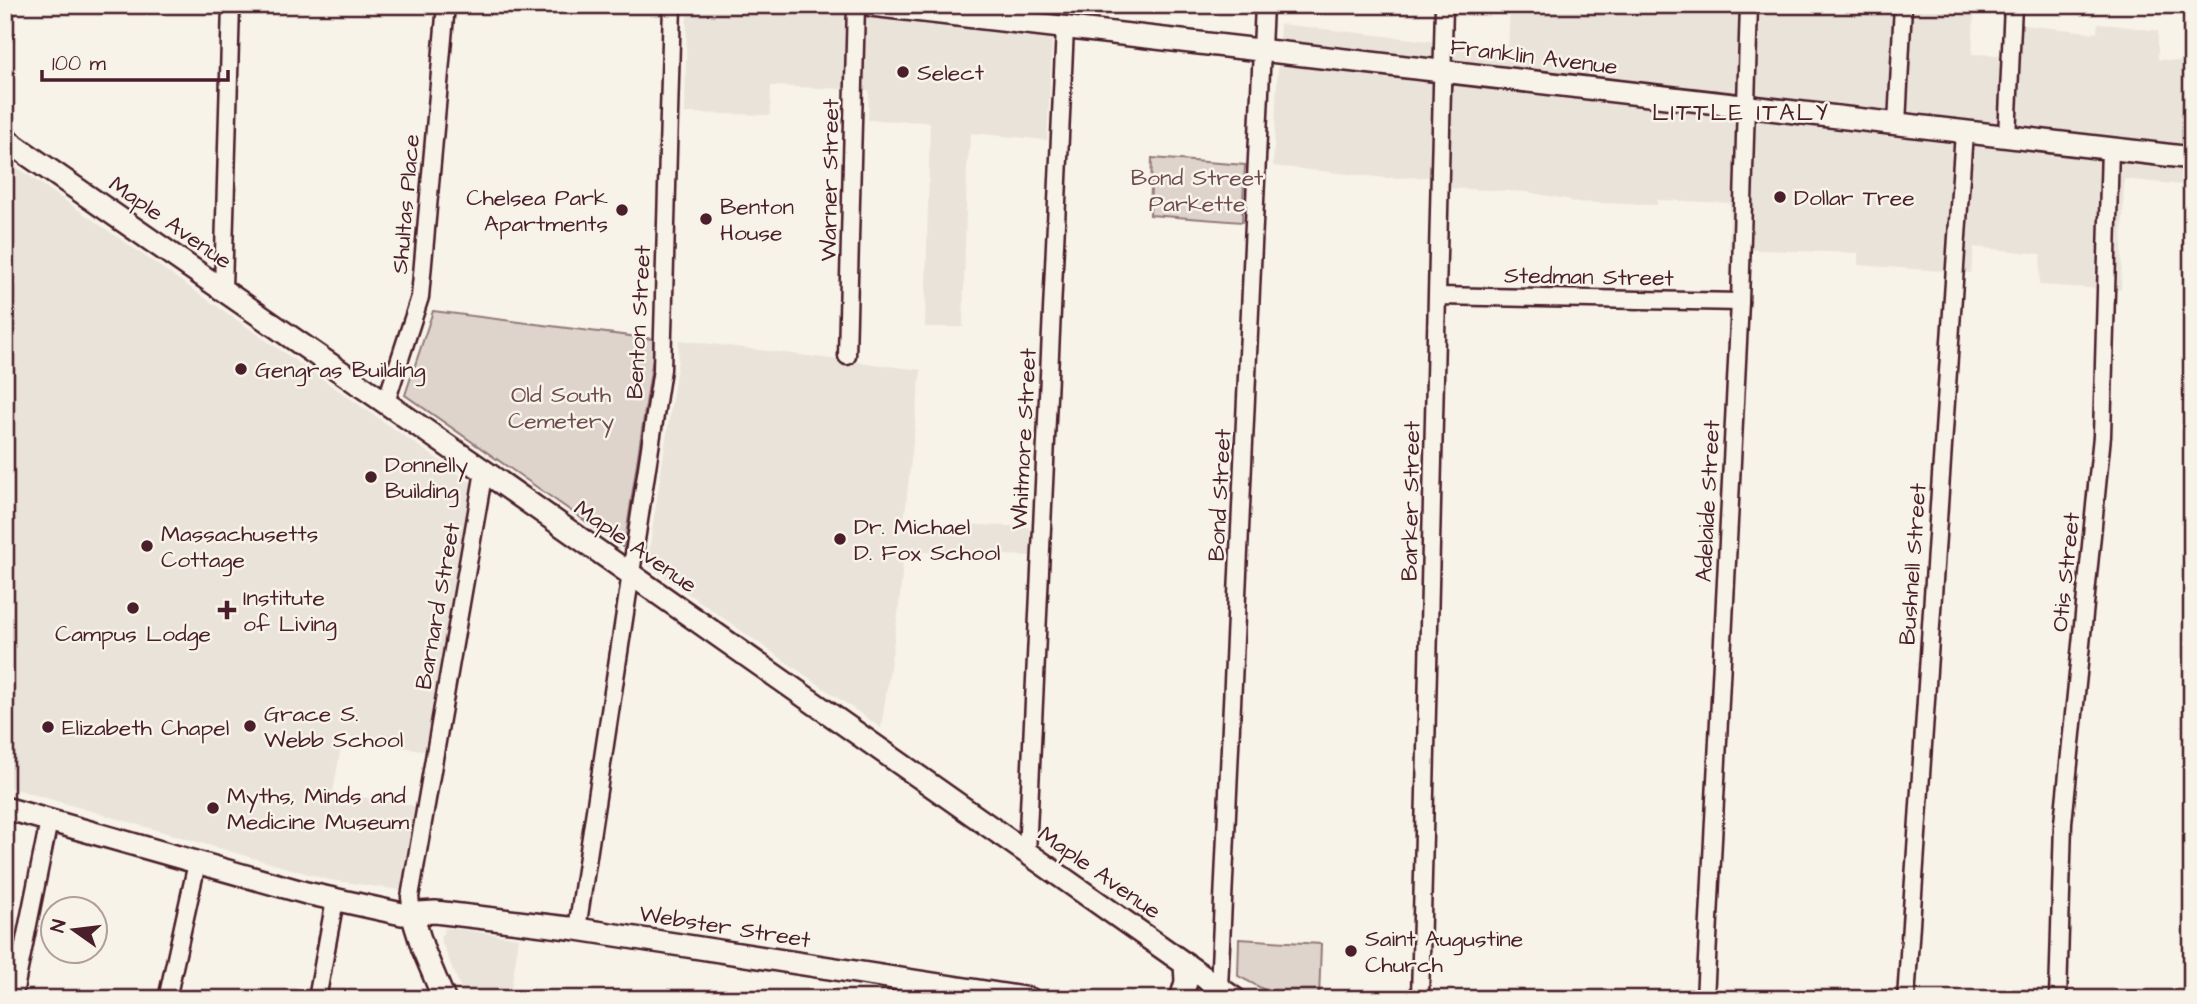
<svg xmlns="http://www.w3.org/2000/svg" width="2197" height="1004" font-family="'Architects Daughter',sans-serif">
<style>
.built{fill:#eae3da}
.green{fill:#ded4cc;stroke:#947a7c;stroke-width:2}
.lines{fill:none;stroke-linecap:round;stroke-linejoin:round}
.minor-casing{stroke:#4a1f2b;stroke-width:21}
.major-casing{stroke:#4a1f2b;stroke-width:26}
.minor{stroke:#f7f3e8;stroke-width:16}
.major{stroke:#f7f3e8;stroke-width:21}
.poi-dot{fill:#4a1f2b;stroke:#f7f3e8;stroke-width:2.5}
.labels{text-anchor:middle;stroke-width:5;stroke-linejoin:round;paint-order:stroke}
.street-label{font-size:23px;fill:#4a1f2b;stroke:#f7f3e8}
.poi-label{font-size:23px;fill:#4a1f2b;stroke:#f7f3e8;text-anchor:start}
.park-label{font-size:23px;fill:#6f4c53;stroke:#f7f3e8}
.neighbourhood-label{font-size:24px;letter-spacing:2px;fill:#4a1f2b;stroke:#f7f3e8}
</style>
<rect width="100%" height="100%" fill="#f7f3e8"/>
<filter id="ink" filterUnits="userSpaceOnUse"><feTurbulence type="fractalNoise" baseFrequency=".0143" numOctaves="2"/><feDisplacementMap in="SourceGraphic" scale="14" xChannelSelector="R" yChannelSelector="G"/><feConvolveMatrix kernelMatrix="1 2 1 2 8 2 1 2 1" color-interpolation-filters="sRGB"/></filter>
<g filter="url(#ink)">
<g class="built">
<polygon points="627,5 1054,5 1047,140 971,133 967,167 963,327 925,327 930,122 868,120 869,90 771,86 770,115 685,113 687,12"/>
<polygon points="1510,5 1948,5 1948,12 1974,14 1972,54 2003,55 2005,23 2097,33 2098,23 2158,31 2158,59 2192,63 2192,186 2124,179 2121,290 2039,285 2041,254 1974,247 1971,273 1858,265 1858,253 1729,249 1730,203 1657,200 1657,205 1571,202 1571,200 1526,192 1428,187 1428,177 1386,178 1273,166 1280,24 1508,50"/>
<polygon points="5,159 472,483 425,751 343,736 333,792 415,806 400,890 329,880 5,786"/>
<polygon points="679,340 921,370 904,522 1030,527 1030,556 904,551 899,607 881,728 647,565 678,360"/>
<polygon points="450,928 519,938 510,996 526,999 465,999 440,938 445,929"/>
</g>
<g class="green">
<polygon points="1152,158 1245,165 1242,222 1150,215"/>
<polygon points="433,311 653,339 653,358 624,548 405,395"/>
<polygon points="1239,939 1321,944 1319,999 1282,999 1238,976"/>
</g>
<g class="lines">
<g class="minor-casing">
<g id="minor">
<polyline points="1897,124 1903,5"/>
<polyline points="2007,137 2013,5"/>
<polyline points="223,289 231,5"/>
<polyline points="1438,296 1740,302"/>
<polyline points="847,356 856,5"/>
<polyline points="386,402 420,297 446,5"/>
<polyline points="1027,853 1065,28"/>
<polyline points="412,914 410,897 484,471"/>
<polyline points="577,929 662,369 672,5"/>
<polyline points="1219,988 1264,5"/>
<polyline points="13,999 49,821"/>
<polyline points="167,999 197,863"/>
<polyline points="317,999 335,900"/>
<polyline points="1420,999 1444,5"/>
<polyline points="1705,999 1740,302 1749,5"/>
<polyline points="1906,999 1964,132"/>
<polyline points="2058,999 2063,823 2102,436 2110,148"/>
</g>
</g>
<g class="major-casing">
<g id="major">
<polyline points="871,5 2192,158"/>
<polyline points="5,139 484,471 1235,999"/>
<polyline points="5,808 306,893 402,914 435,912 577,929 1030,999"/>
<polyline points="412,914 423,949 444,999"/>
<polyline points="1181,999 1186,982 1185,963"/>
</g>
</g>
<use href="#minor" class="minor"/>
<use href="#major" class="major"/>
</g>
</g>
<g class="poi-dot">
<circle cx="903" cy="72" r="7"/>
<circle cx="1780" cy="197" r="7"/>
<circle cx="622" cy="210" r="7"/>
<circle cx="706" cy="219" r="7"/>
<circle cx="241" cy="369" r="7"/>
<circle cx="371" cy="477" r="7"/>
<circle cx="840" cy="539" r="7"/>
<circle cx="147" cy="546" r="7"/>
<circle cx="133" cy="608" r="7"/>
<path d="M223.5 599.5h7v7h7v7h-7v7h-7v-7h-7v-7h7z"/>
<circle cx="250" cy="726" r="7"/>
<circle cx="48" cy="727" r="7"/>
<circle cx="213" cy="808" r="7"/>
<circle cx="1351" cy="951" r="7"/>
</g>
<g class="labels">
<g class="street-label">
<text transform="translate(1534 56) rotate(7)" y="8">Franklin Avenue</text>
<text transform="translate(829 180) rotate(-89)" y="8">Warner Street</text>
<text transform="translate(405 204) rotate(-85)" y="8">Shultas Place</text>
<text transform="translate(171 222) rotate(35)" y="8">Maple Avenue</text>
<text transform="translate(1589 276) rotate(1)" y="8">Stedman Street</text>
<text transform="translate(638 322) rotate(-87)" y="8">Benton Street</text>
<text transform="translate(1023 439) rotate(-87)" y="8">Whitmore Street</text>
<text transform="translate(1219 495) rotate(-87)" y="8">Bond Street</text>
<text transform="translate(1410 501) rotate(-89)" y="8">Barker Street</text>
<text transform="translate(1707 501) rotate(-87)" y="8">Adelaide Street</text>
<text transform="translate(636 546) rotate(35)" y="8">Maple Avenue</text>
<text transform="translate(1912 564) rotate(-86)" y="8">Bushnell Street</text>
<text transform="translate(2065 572) rotate(-84)" y="8">Otis Street</text>
<text transform="translate(437 606) rotate(-80)" y="8">Barnard Street</text>
<text transform="translate(1100 872) rotate(35)" y="8">Maple Avenue</text>
<text transform="translate(725 926) rotate(9)" y="8">Webster Street</text>
</g>
<g class="poi-label">
<text x="917" y="80">Select</text>
<text x="608" y="205" text-anchor="end">Chelsea Park<tspan x="608" dy="26">Apartments</tspan></text>
<text x="1794" y="205">Dollar Tree</text>
<text x="720" y="214">Benton<tspan x="720" dy="26">House</tspan></text>
<text x="255" y="377">Gengras Building</text>
<text x="385" y="472">Donnelly<tspan x="385" dy="26">Building</tspan></text>
<text x="854" y="534">Dr. Michael<tspan x="854" dy="26">D. Fox School</tspan></text>
<text x="161" y="541">Massachusetts<tspan x="161" dy="26">Cottage</tspan></text>
<text x="243" y="605">Institute<tspan x="243" dy="26">of Living</tspan></text>
<text x="133" y="641" text-anchor="middle">Campus Lodge</text>
<text x="264" y="721">Grace S.<tspan x="264" dy="26">Webb School</tspan></text>
<text x="62" y="735">Elizabeth Chapel</text>
<text x="227" y="803">Myths, Minds and<tspan x="227" dy="26">Medicine Museum</tspan></text>
<text x="1365" y="946">Saint Augustine<tspan x="1365" dy="26">Church</tspan></text>
</g>
<g class="park-label">
<text x="1197" y="185">Bond Street<tspan x="1197" dy="26">Parkette</tspan></text>
<text x="561" y="402">Old South<tspan x="561" dy="26">Cemetery</tspan></text>
</g>
<g class="neighbourhood-label">
<text x="1741" y="120">LITTLE ITALY</text>
</g>
</g>
<rect width="2197" height="1004" fill="none" stroke="#f7f3e8" stroke-width="28"/>
<rect x="14" y="14" width="2169" height="976" fill="none" stroke="#4a1f2b" stroke-width="2.5" filter="url(#ink)"/>
<g transform="translate(74 930) rotate(284)"><circle r="33" fill="#f7f3e8" stroke="#b29e9c" stroke-width="2"/>
<path d="M0-5L12 26L0 18L-12 26Z" fill="#4a1f2b"/>
<text y="-10" font-size="19" font-weight="bold" text-anchor="middle" fill="#4a1f2b">N</text>
</g>
<path d="M42 70v10h186v-10" fill="none" stroke="#4a1f2b" stroke-width="3.5"/>
<text x="52" y="70" font-size="21" fill="#4a1f2b" stroke="#f7f3e8" stroke-width="5" paint-order="stroke">100 m</text>
</svg>
